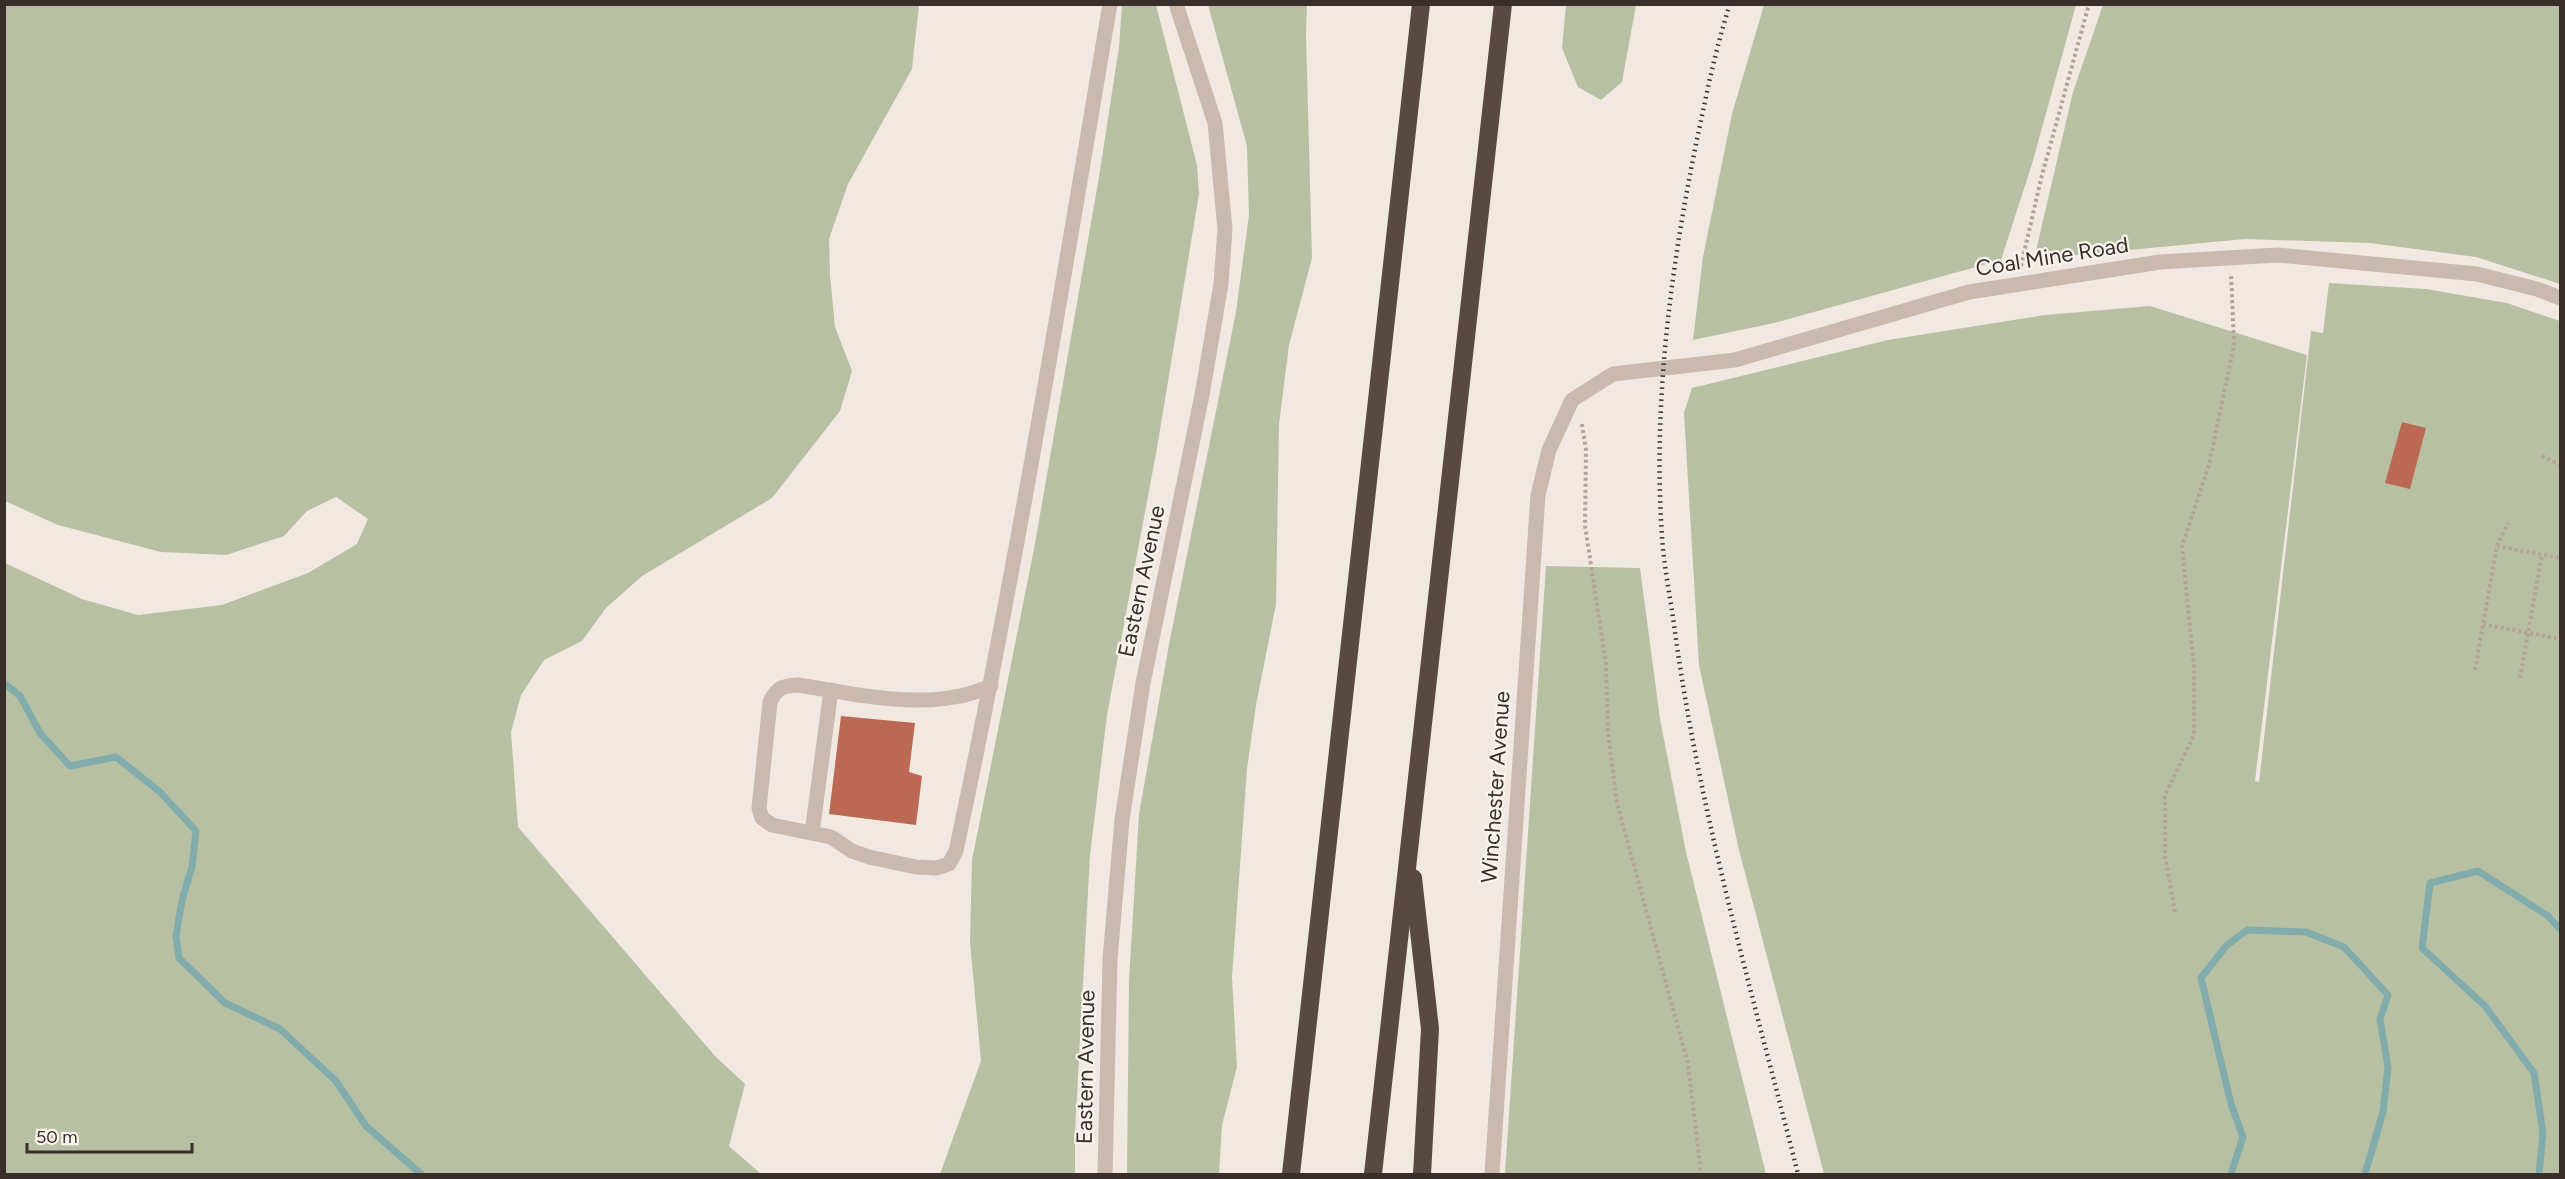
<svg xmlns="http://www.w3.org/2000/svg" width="2565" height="1179" font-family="Figtree,sans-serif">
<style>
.green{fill:#b7c0a2}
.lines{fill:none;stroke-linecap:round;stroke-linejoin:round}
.stream{stroke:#82acac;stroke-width:7}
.building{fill:#bb6955}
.path{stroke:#b5a398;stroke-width:4;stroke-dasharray:3 3;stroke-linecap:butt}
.minor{stroke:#c9b9ae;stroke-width:15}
.highway{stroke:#584943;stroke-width:18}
.rail{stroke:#382f2b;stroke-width:4.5;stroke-dasharray:1.5 4.5;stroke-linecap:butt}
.labels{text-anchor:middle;stroke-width:4.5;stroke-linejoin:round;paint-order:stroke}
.street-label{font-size:22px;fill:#382f2b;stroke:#f9f3ed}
</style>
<rect width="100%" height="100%" fill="#f1e9e1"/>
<g class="green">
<polygon points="5,4 919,5 912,69 848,184 829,239 830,275 835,327 852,371 840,411 772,498 642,576 606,608 582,641 544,660 521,695 511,732 518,827 715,1056 745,1084 729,1146 761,1174 5,1174 5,563 82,599 138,615 222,605 308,573 357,544 368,519 336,497 307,511 284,536 226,555 161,552 58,525 5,501"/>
<polygon points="1122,5 1156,5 1197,165 1199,194 1157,448 1107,715 1090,855 1075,1132 1075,1174 940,1174 981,1061 970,942 972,860 1034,549 1099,177 1119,47"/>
<polygon points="1208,5 1307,5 1306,35 1312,258 1289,345 1279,424 1276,604 1256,705 1247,769 1232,977 1237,1067 1222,1125 1219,1174 1127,1174 1129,981 1139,814 1170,639 1236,312 1249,215 1247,146"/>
<polygon points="1566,5 1636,5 1622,82 1601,100 1578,87 1562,48"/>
<polygon points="1764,5 2076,5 2032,164 2001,260 1774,323 1693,340 1703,257 1732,114"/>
<polygon points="2103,5 2560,5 2560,284 2476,257 2370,243 2245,239 2034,259 2073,92"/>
<polygon points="2329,283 2426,289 2507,303 2560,321 2560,1174 1824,1174 1739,850 1699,665 1684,413 1692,388 1888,340 2045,315 2150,306 2307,355 2255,781 2259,782 2311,331 2323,333"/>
<polygon points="1546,566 1640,568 1660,719 1686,852 1766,1174 1505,1174"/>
</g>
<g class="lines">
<g class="stream">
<polyline points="4,683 20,696 40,733 70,766 116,757 160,792 196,831 192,867 182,900 176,936 179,958 225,1003 280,1029 336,1081 366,1126 421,1174"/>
<polyline points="2231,1174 2243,1137 2231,1104 2201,978 2226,946 2247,930 2306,932 2344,947 2388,995 2380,1019 2388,1067 2383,1112 2365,1174"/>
<polyline points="2539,1174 2543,1133 2534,1073 2485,1006 2422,948 2430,883 2478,871 2548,916 2560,929"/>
</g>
</g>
<g class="building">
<polygon points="2402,422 2426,428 2410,489 2385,483"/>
<polygon points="841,716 915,723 909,772 922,776 916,825 829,814"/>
</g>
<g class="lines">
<g class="path">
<polyline points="2021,266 2041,179 2089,4"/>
<polyline points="1582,424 1586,450 1585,526 1606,664 1608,733 1617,803 1688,1064 1701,1174"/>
<polyline points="2542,456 2560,465"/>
<polyline points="2497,546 2560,558"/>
<polyline points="2483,624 2560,639"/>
<polyline points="2475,670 2497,546 2508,523"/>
<polyline points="2520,678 2542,554"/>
<polyline points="2175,912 2165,856 2165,795 2194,735 2194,667 2182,546 2209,465 2234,345 2231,273"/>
</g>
<g class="minor">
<path d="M991,686C981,690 971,694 960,696C907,707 850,693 798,685C783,686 777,687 770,702L759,808L762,818L772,825L831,837L852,851L869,857L916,867L937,868L949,864L956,851C1016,570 1062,287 1110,4"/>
<polyline points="812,833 831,690"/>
<polyline points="1105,1174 1110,959 1122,820 1143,683 1202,395 1221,284 1225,229 1215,123 1176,4"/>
<polyline points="1492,1174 1538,495 1549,450 1572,400 1613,374 1735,360 1969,292 2160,262 2278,255 2477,274 2537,289 2560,298"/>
</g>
<g class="highway">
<polyline points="1413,878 1430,1029 1422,1174"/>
<polyline points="1291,1174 1421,4"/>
<polyline points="1373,1174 1503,4"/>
</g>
<path class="rail" d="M1730,4C1715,50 1706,97 1696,144C1670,273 1653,405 1662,537C1664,568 1671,600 1675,632C1700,816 1753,995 1798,1174"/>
</g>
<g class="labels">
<g class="street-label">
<text transform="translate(2052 256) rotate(-9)" y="8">Coal Mine Road</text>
<text transform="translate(1141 581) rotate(-78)" y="8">Eastern Avenue</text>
<text transform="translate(1495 787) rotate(-86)" y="8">Winchester Avenue</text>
<text transform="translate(1085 1067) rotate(-89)" y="8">Eastern Avenue</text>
</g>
</g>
<rect width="2565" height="1179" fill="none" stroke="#382f2b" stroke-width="12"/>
<path d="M27 1143v9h165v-9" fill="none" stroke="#382f2b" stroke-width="3"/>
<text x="36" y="1143" font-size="18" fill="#382f2b" stroke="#f9f3ed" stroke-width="4.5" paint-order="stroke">50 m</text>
</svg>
